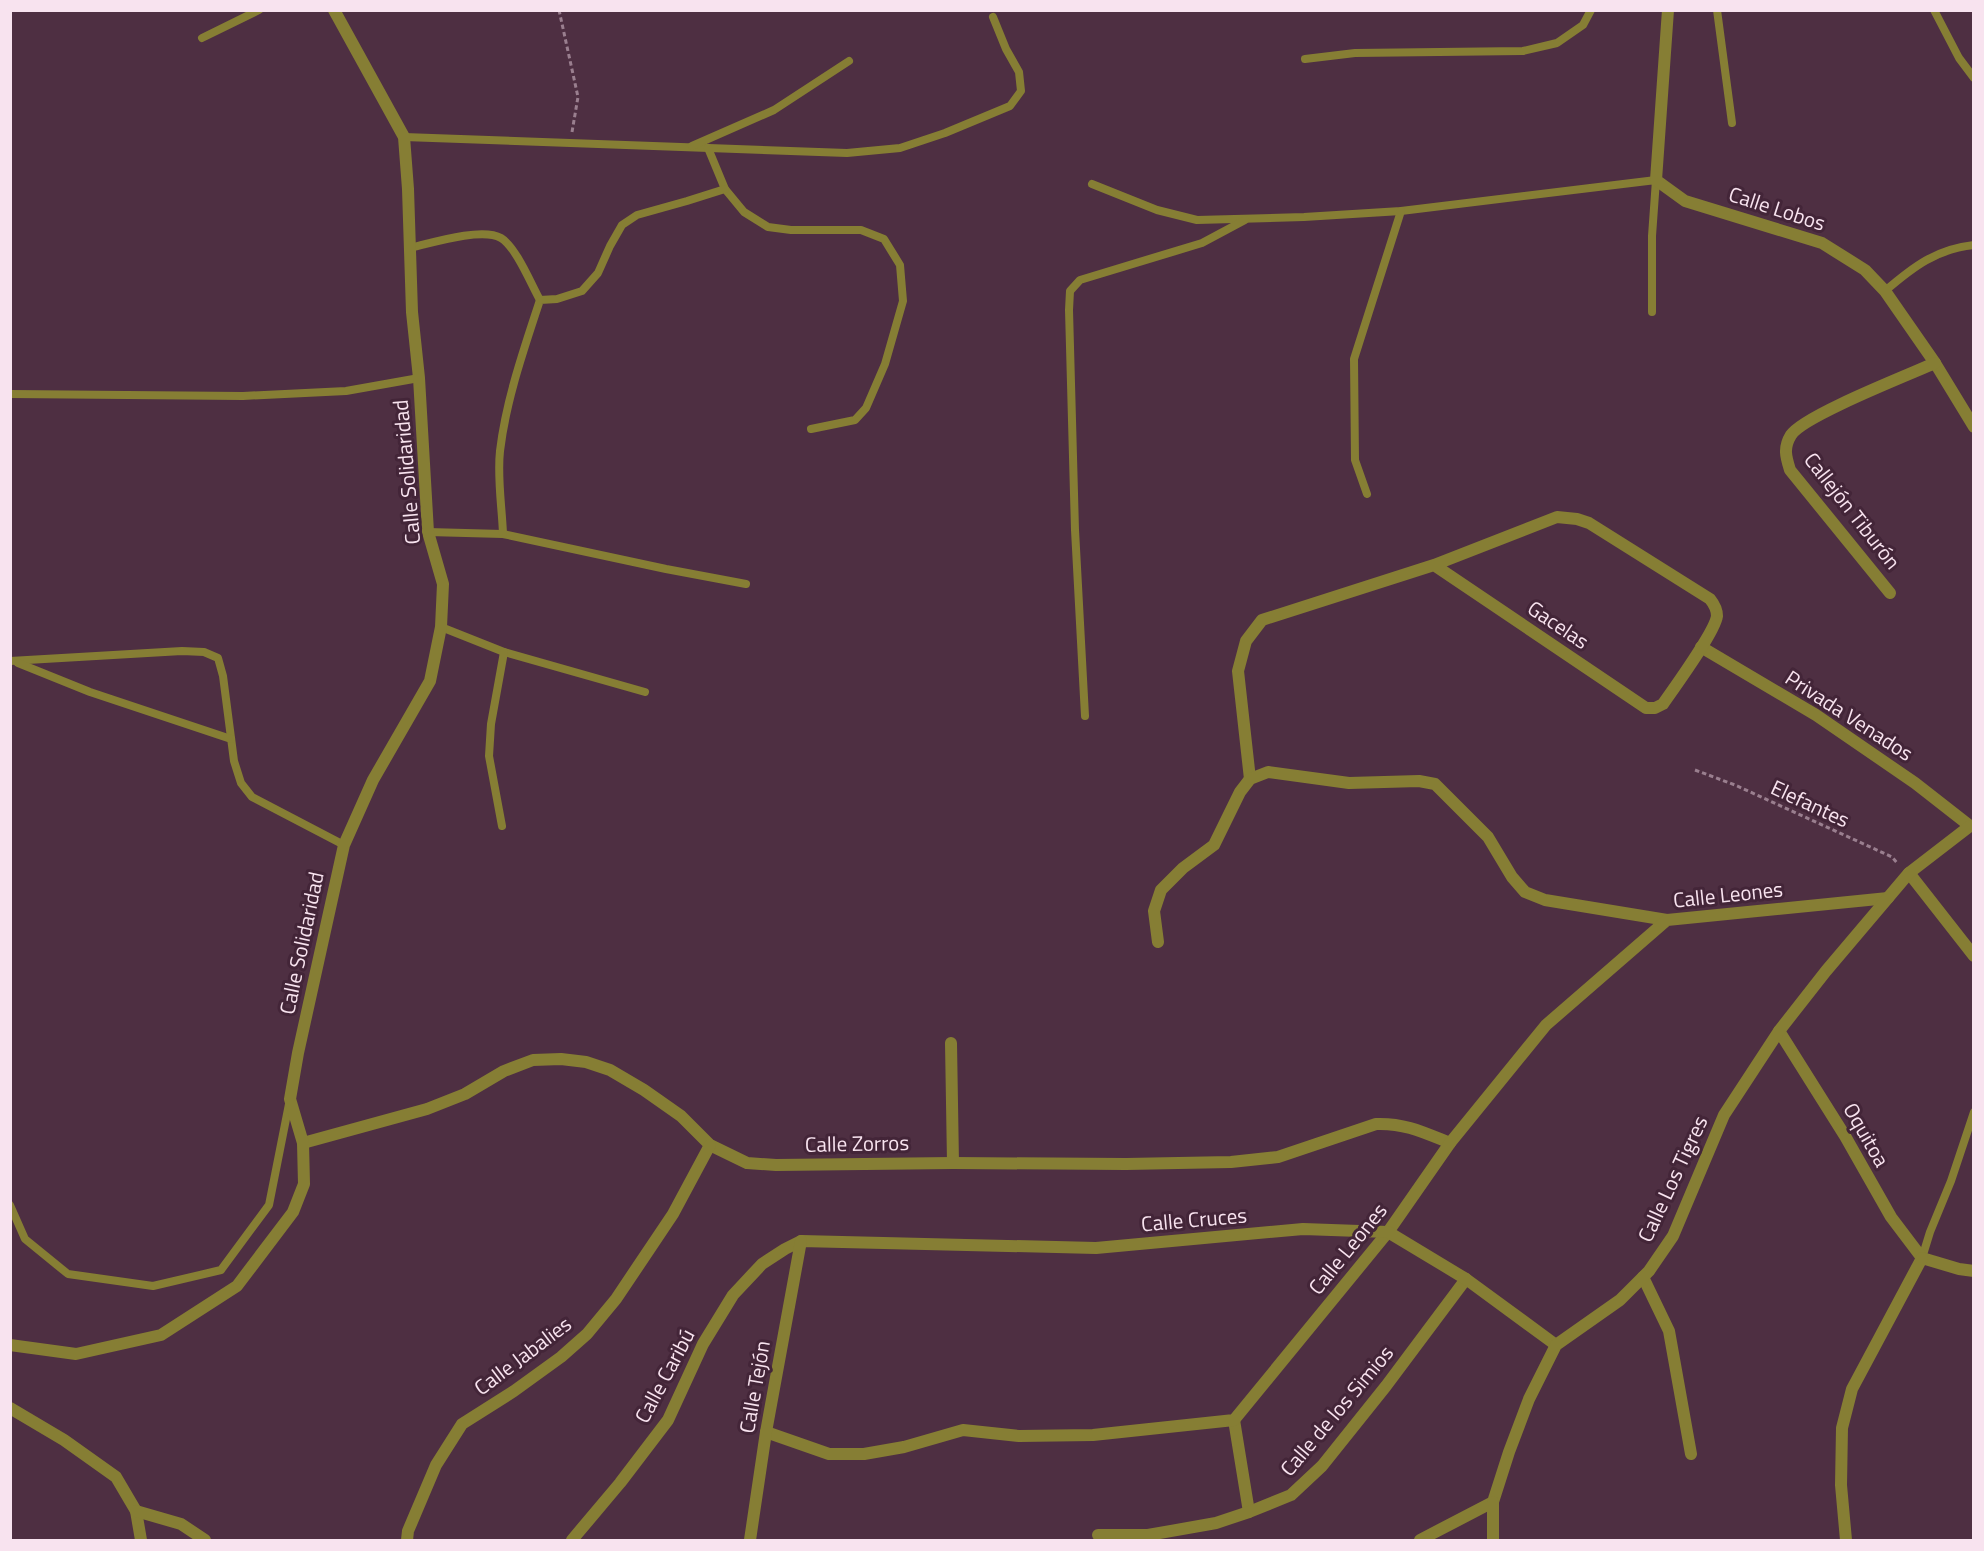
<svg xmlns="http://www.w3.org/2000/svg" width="1984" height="1551" font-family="'Titillium Web',sans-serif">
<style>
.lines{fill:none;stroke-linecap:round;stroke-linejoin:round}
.path{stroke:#9a7f8f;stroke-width:3;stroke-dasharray:4.5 3;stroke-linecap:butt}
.service{stroke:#867e34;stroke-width:8}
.minor{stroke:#867e34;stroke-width:12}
.labels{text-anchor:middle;stroke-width:6;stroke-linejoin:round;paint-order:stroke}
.street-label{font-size:21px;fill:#f8e3ef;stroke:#432538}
</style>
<rect width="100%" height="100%" fill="#4e2f42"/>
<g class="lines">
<g class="path">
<polyline points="559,10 578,97 572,132"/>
<polyline points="1695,770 1735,785 1892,857 1898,864"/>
</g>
<g class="service">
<polyline points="1717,10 1732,123"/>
<polyline points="1934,10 1959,58 1974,78"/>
<polyline points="202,38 259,10"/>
<polyline points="1305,59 1355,53 1523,51 1557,43 1583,25 1591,10"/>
<polyline points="404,137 847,153 900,148 945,133 1010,106 1021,91 1019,72 1006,49 993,17"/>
<polyline points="692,146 774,110 849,61"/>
<polyline points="708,148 725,189 744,212 768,227 791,230 861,230 884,239 900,265 903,301 885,364 866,408 855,420 811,429"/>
<polyline points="1092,184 1157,210 1197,220 1304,217 1401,211 1656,180 1652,236 1652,312"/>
<path d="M410,248C431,243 482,227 501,238C516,247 531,284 540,300"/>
<path d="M1885,291C1913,267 1936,249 1974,245"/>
<polyline points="10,394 243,396 346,391 419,378"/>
<polyline points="1367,494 1355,460 1354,359 1401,211"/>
<polyline points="428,532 503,534 666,569 746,584"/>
<path d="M503,534C502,507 497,478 500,451C506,400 524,349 540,300L557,299L582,291L598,273L610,246L622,225L637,215L687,201L725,189"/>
<polyline points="441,627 504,652 645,692"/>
<polyline points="10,661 182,651 204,652 218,658 223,676 234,761 241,783 252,797 344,845"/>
<polyline points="18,663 90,692 231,739"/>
<polyline points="1085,716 1075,530 1069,310 1070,291 1080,280 1202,243 1245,220"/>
<polyline points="502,826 489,756 491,724 504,652"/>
<polyline points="10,1205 25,1239 68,1274 153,1286 221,1270 269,1205 289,1104"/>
<polyline points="1922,1258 1930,1232 1951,1181 1974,1112"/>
</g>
<g class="minor">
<polyline points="1668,10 1656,180 1685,201 1822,243 1865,270 1885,291 1935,363 1974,427"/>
<path d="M1890,593L1790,470C1786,457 1783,448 1791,435C1803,416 1908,375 1935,363"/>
<polyline points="1701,647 1816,715 1915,783 1970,826"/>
<path d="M1250,779L1238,671L1246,641L1262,620L1434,565L1557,517L1577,519L1589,523L1710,599C1714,604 1717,609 1717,616C1715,632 1674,688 1663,704L1655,708H1646L1434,565"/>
<polyline points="1909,873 1974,956"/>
<polyline points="1158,942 1154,911 1161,890 1183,868 1214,845 1240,792 1250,779 1268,772 1349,783 1419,781 1435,784 1488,837 1512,877 1525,892 1545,900 1667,920"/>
<polyline points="1779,1031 1845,1136 1891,1217 1922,1258"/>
<polyline points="951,1043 953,1163"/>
<path d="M303,1143L427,1109L465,1094L504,1071L533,1060L561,1059L586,1062L610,1070L644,1090L681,1116L710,1145L747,1163L776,1165L953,1163L1126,1164L1231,1162L1278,1157L1376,1124C1405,1123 1423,1132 1450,1143"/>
<polyline points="1922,1258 1959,1269 1974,1271"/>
<polyline points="1643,1277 1669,1331 1691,1454"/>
<polyline points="10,1345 76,1354 161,1335 237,1286 293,1212 304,1184 303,1143 290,1099 298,1053 344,845 373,780 430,681 441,627 443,584 428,532 419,378 412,312 408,189 404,137 334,10"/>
<polyline points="10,1408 64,1440 116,1477 136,1511 141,1540"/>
<polyline points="1234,1420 1249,1512"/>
<polyline points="766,1432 829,1454 864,1454 904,1447 963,1430 1019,1436 1093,1435 1234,1420 1388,1232 1450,1143 1546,1025 1667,920 1888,898"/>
<polyline points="136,1511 181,1524 205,1540"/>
<polyline points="1098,1535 1148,1535 1216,1523 1249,1512 1291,1495 1322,1466 1386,1386 1466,1279"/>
<polyline points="407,1540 408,1531 436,1465 462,1424 514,1391 561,1357 587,1334 616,1299 673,1214 710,1145"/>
<polyline points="572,1540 620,1483 668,1420 703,1344 733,1295 762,1264 785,1249 801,1241 1096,1248 1303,1229 1388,1232 1466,1279 1556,1345"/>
<polyline points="750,1540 766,1432 801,1241"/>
<polyline points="1420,1540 1493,1502 1509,1452 1529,1399 1556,1345 1620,1300 1649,1271 1673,1236 1724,1115 1779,1031 1826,971 1909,873 1970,826 1974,826"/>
<polyline points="1493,1540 1493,1502"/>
<polyline points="1846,1540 1841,1485 1842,1428 1852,1389 1922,1258"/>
</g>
</g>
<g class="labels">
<g class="street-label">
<text transform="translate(1777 209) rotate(18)" y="7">Calle Lobos</text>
<text transform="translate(407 472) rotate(-95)" y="7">Calle Solidaridad</text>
<text transform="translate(1852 511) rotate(52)" y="7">Callejón Tiburón</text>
<text transform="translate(1558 625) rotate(34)" y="7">Gacelas</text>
<text transform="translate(1849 716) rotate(33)" y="7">Privada Venados</text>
<text transform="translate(1810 804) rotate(25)" y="7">Elefantes</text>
<text transform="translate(1728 895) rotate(-6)" y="7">Calle Leones</text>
<text transform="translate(302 943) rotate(-78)" y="7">Calle Solidaridad</text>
<text transform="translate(1866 1135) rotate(60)" y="7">Oquitoa</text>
<text transform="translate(857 1144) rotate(-1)" y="7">Calle Zorros</text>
<text transform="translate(1673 1179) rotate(-65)" y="7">Calle Los Tigres</text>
<text transform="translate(1194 1220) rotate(-5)" y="7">Calle Cruces</text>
<text transform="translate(1348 1249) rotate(-51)" y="7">Calle Leones</text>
<text transform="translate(523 1356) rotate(-37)" y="7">Calle Jabalies</text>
<text transform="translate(665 1376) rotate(-62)" y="7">Calle Caribú</text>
<text transform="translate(755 1387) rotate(-80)" y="7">Calle Tejón</text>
<text transform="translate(1337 1411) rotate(-50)" y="7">Calle de los Simios</text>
</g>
</g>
<rect width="1984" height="1551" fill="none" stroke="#f8e3ef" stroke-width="24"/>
</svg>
